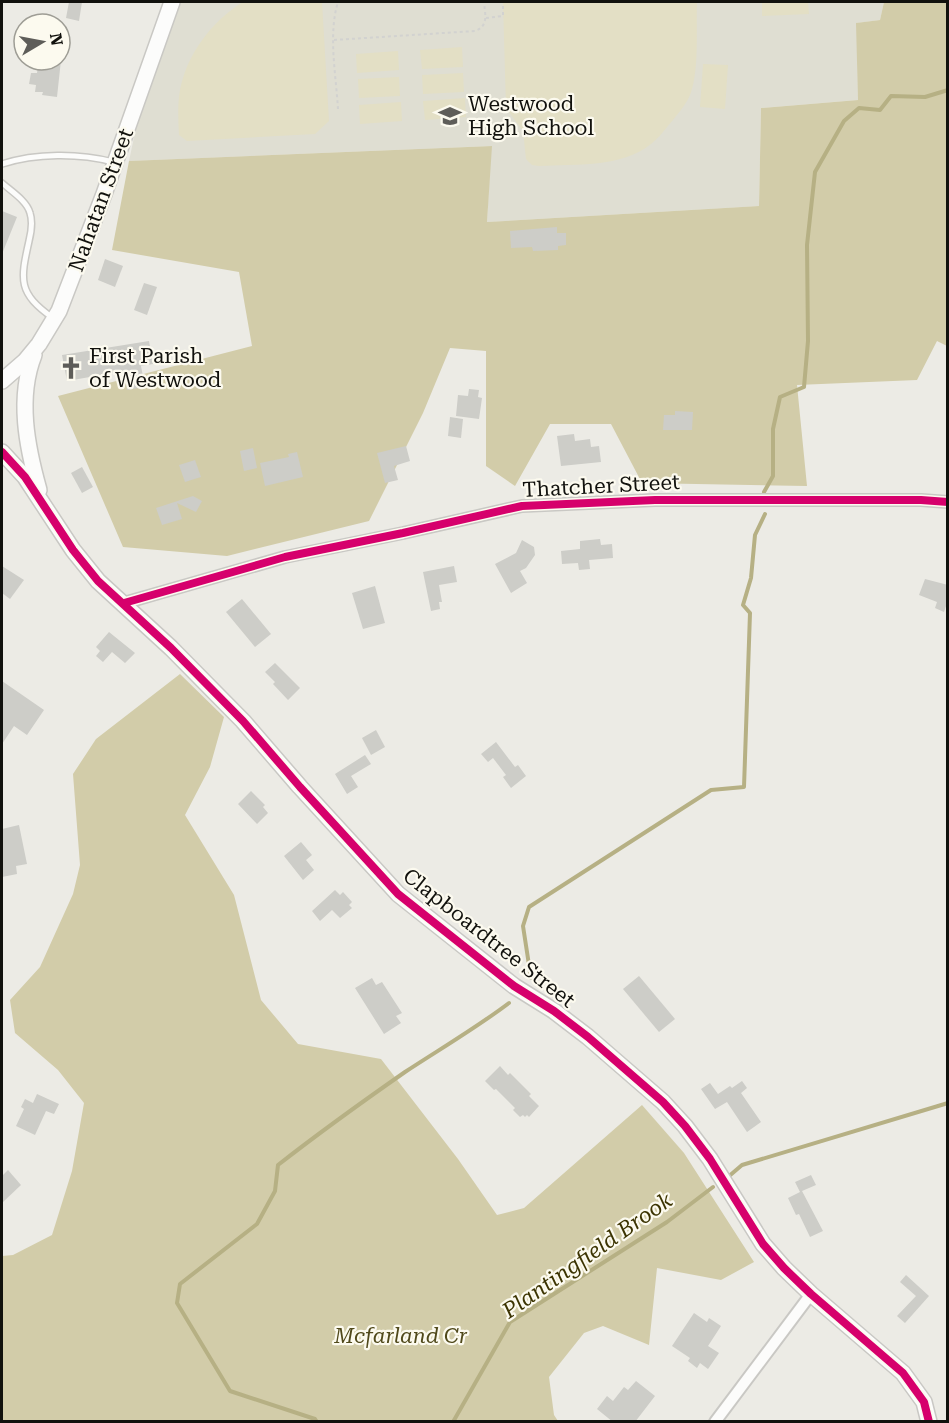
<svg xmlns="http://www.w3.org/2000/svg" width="949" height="1423" font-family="'Roboto Serif',serif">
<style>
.built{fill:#dfded2}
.green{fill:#e3dfc5}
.forest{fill:#d2cca9}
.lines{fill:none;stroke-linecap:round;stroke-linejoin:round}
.stream{stroke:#b6b084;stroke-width:4}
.building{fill:#cdcdc8}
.lane-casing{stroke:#c9c8c4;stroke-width:8}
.street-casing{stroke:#c9c8c4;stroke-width:14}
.secondary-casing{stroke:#c9c8c4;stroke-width:18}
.path{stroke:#d2d2d0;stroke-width:2;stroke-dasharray:3 3;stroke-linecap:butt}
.lane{stroke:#fcfcfb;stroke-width:5}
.street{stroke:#fcfcfb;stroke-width:10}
.secondary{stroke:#fcfcfb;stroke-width:15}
.cycleway-casing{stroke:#fcfaef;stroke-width:11}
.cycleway{stroke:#d6006c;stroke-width:8}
.labels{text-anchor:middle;stroke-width:4.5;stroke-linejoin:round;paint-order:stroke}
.poi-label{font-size:21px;fill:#11110d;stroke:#fcfaef;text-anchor:start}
.street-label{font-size:21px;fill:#11110d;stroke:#fcfaef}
.park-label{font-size:21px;font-style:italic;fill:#50491b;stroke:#fcfaef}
.water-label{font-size:22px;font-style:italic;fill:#3c3402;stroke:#fcfaef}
</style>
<rect width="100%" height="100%" fill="#ecebe5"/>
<polygon class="built" points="181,2 884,2 880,20 857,23 858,100 761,108 759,206 487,222 491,146 129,161 137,123"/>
<g class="green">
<path d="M243,2H322L329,121L315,134L187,141L179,135C178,116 177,96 183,78C192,48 216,18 243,2Z"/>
<path d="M503,2H697C696,28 699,64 692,89C689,101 680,111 673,120C666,128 659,138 651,144C621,168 576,164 539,166L532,165L526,159L523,131L506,108Z"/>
<polygon points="762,2 808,2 809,14 762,16"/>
<polygon points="462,47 463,67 422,69 420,50"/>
<polygon points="398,51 399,70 357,73 356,54"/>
<polygon points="703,64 728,65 725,109 700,107"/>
<polygon points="463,73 464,92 423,94 422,75"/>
<polygon points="399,77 400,96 359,98 358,79"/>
<polygon points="465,98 466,117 425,120 423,101"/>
<polygon points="401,102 402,121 360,124 359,105"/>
</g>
<g class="forest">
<polygon points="884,2 947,2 947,346 937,341 917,380 797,385 807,486 642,483 611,424 550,424 515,486 486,466 486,351 450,348 423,413 369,521 227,556 123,547 58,396 252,346 239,272 112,250 129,161 492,146 487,222 759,206 761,108 858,100 856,23 880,20"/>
<polygon points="180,674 224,717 210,767 185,815 234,895 261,1000 298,1044 381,1059 458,1159 497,1215 524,1208 642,1105 684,1153 754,1262 721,1280 657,1268 649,1345 603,1326 584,1333 549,1377 554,1415 558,1421 2,1421 2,1256 13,1255 52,1235 72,1171 84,1103 58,1070 15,1033 10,1000 40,967 73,894 80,865 73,774 96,739"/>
</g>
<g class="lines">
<g class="stream">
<polyline points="764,492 773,476 773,429 780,397 804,387 808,341 807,245 815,172 844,121 859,108 880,110 891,96 925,97 948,90"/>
<polyline points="531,978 523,926 529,907 711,790 744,787 750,613 743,605 751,578 755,535 765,514"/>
<polyline points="728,1177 742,1165 948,1103"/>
<path d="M317,1422L315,1419L230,1391L177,1303L180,1284L257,1224L275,1191L278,1165C319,1133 362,1102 405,1072C440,1049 476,1028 509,1003"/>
<polyline points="453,1422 510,1322 667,1222 713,1187"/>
</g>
</g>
<g class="building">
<polygon points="69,2 82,2 79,21 66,18"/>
<polygon points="39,60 61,60 57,97 42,95 43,92 35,92 36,85 29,84 31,73 37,73"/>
<polygon points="2,211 17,217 2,254"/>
<polygon points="557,227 557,233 566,233 566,245 558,246 558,250 533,251 532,247 511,248 510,231"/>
<polygon points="105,259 123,266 115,287 98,280"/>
<polygon points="144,283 157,287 147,315 134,310"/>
<polygon points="149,341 153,364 141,366 145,387 127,390 124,371 67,381 62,355"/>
<polygon points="469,389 479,390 478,397 482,398 479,419 456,416 458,395 468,396"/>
<polygon points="675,411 693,412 692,430 663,430 664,415 675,415"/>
<polygon points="450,417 463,419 461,438 448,436"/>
<polygon points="574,434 575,441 590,439 591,447 599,446 601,462 561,466 557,436"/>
<polygon points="406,446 410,461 394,466 398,480 385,483 377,453"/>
<polygon points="253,448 257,468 244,471 240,451"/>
<polygon points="297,452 303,477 265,486 260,463 289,457 288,454"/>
<polygon points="195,460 201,477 185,482 179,465"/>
<polygon points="82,467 93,487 82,493 71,473"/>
<polygon points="193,496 202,501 196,512 177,503 182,519 162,525 156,508"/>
<polygon points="600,539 601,545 612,544 613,558 589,560 590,569 579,570 578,563 562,564 561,551 580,549 580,541"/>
<polygon points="522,540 534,547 535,555 526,568 520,571 527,583 511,593 495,564 516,553"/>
<polygon points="2,566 24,580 10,599 2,593"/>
<polygon points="454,566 457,582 439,585 442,602 439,602 440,609 431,611 423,572"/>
<polygon points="925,579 948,585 948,600 944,612 935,608 937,602 919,595"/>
<polygon points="375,586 385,623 363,629 352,593"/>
<polygon points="242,599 271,634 255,647 226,612"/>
<polygon points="109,632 135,653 125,663 112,652 103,662 96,656 100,651 96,647"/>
<polygon points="275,663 300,688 288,700 273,684 275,682 265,672"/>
<polygon points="2,681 44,710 27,735 14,726 2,744"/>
<polygon points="376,730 385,747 371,755 362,738"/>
<polygon points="496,742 515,767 518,765 526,776 511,788 503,777 506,775 493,758 488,762 481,754"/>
<polygon points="365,755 371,764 351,776 358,787 347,794 335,774"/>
<polygon points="251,791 265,805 263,807 268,813 257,824 238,804"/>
<polygon points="19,825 27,864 16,866 17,874 2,877 2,829"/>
<polygon points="301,842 312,855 306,860 314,870 303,880 284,856"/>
<polygon points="335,890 340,895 343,892 352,902 349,905 352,908 340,918 332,910 320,921 312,911"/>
<polygon points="639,976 675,1019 659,1032 623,989"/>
<polygon points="372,978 376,985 382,982 402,1013 396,1016 401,1023 384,1034 355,988"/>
<polygon points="500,1066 508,1075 510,1073 531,1094 529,1096 539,1106 529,1117 527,1115 525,1117 523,1115 520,1117 513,1110 515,1108 496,1089 494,1090 485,1081"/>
<polygon points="742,1081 747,1088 741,1093 761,1122 747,1132 727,1102 715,1109 701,1089 710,1083 718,1094 730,1086 732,1088"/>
<polygon points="37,1094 59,1104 54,1114 46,1111 35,1135 16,1126 24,1109 21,1107 25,1099 33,1103"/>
<polygon points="8,1170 21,1185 2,1203 2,1176"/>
<polygon points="811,1175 816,1185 802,1191 823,1231 810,1237 799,1214 796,1215 788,1198 800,1192 795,1182"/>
<polygon points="906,1275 929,1296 905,1323 897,1316 916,1296 900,1282"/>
<polygon points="694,1313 707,1322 709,1318 721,1326 708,1346 719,1353 708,1369 700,1363 697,1368 688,1361 690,1358 672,1346"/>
<polygon points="636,1381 655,1396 635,1422 613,1422 597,1409 607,1396 613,1401 624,1387 628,1390"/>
</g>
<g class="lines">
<g class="lane-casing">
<g id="lane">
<path d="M2,164C36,153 79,153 113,162"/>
<path d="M2,183C11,191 27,201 30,213C33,222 31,233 29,241C20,281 18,293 53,318"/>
</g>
</g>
<g class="street-casing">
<g id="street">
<polyline points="124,603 285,557 403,533 522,506 655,500 921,500 948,502"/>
<polyline points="715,1422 811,1294"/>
</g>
</g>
<g class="secondary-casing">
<g id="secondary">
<path d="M34,355C17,398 27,447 39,490"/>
<polyline points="2,381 25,361 39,344 59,311 104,194 172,2"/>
<polyline points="2,452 25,477 73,550 98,581 171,648 243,721 300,787 398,894 514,986 554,1011 588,1037 663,1102 685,1126 710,1159 763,1244 784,1268 811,1294 903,1373 924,1402 929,1422"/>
</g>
</g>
<g class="path">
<polyline points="486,18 503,16 503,2"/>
<path d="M334,40L475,31C489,26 485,14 484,2"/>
<path d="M338,109C336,75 328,34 338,2"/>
</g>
<use href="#lane" class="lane"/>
<use href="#street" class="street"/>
<use href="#secondary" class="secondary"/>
<g class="cycleway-casing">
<g id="cycleway">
<polyline points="2,452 25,477 73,550 98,581 171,648 243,721 300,787 398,894 514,986 554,1011 588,1037 663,1102 685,1126 710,1159 763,1244 784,1268 811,1294 903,1373 924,1402 929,1422"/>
<polyline points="124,603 285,557 403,533 522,506 655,500 921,500 948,502"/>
</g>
</g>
<use href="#cycleway" class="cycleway"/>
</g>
<defs>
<g id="school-bare" transform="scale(1.8)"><path d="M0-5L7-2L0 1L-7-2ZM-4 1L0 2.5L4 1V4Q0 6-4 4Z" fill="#5e5d59" stroke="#fcfaef" stroke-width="2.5" paint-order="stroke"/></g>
<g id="church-bare" transform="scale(1.8)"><path d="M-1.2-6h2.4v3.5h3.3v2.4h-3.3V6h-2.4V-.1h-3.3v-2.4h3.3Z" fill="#5e5d59" stroke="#fcfaef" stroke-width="2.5" paint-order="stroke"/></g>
</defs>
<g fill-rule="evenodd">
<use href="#school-bare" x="450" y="116"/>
<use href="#church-bare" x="71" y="368"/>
</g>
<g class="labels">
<g class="poi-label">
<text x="468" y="111">Westwood<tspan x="468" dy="24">High School</tspan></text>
<text x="89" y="363">First Parish<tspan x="89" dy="24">of Westwood</tspan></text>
</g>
<g class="street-label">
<text transform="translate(101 200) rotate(-70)" y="7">Nahatan Street</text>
<text transform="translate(601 486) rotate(-3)" y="7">Thatcher Street</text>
<text transform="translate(489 938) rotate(38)" y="7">Clapboardtree Street</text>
</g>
<g class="park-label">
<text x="401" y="1343">Mcfarland Cr</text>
</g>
<g class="water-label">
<text transform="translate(587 1255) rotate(-35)" y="8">Plantingfield Brook</text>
</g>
</g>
<rect width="949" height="1423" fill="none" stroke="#11110d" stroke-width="6"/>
<g transform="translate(42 42) rotate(80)"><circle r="28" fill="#fcfaef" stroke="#9e9d95" stroke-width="1.5"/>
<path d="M0-4.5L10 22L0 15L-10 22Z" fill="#5e5d59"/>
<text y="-9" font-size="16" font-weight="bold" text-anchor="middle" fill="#11110d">N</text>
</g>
</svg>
